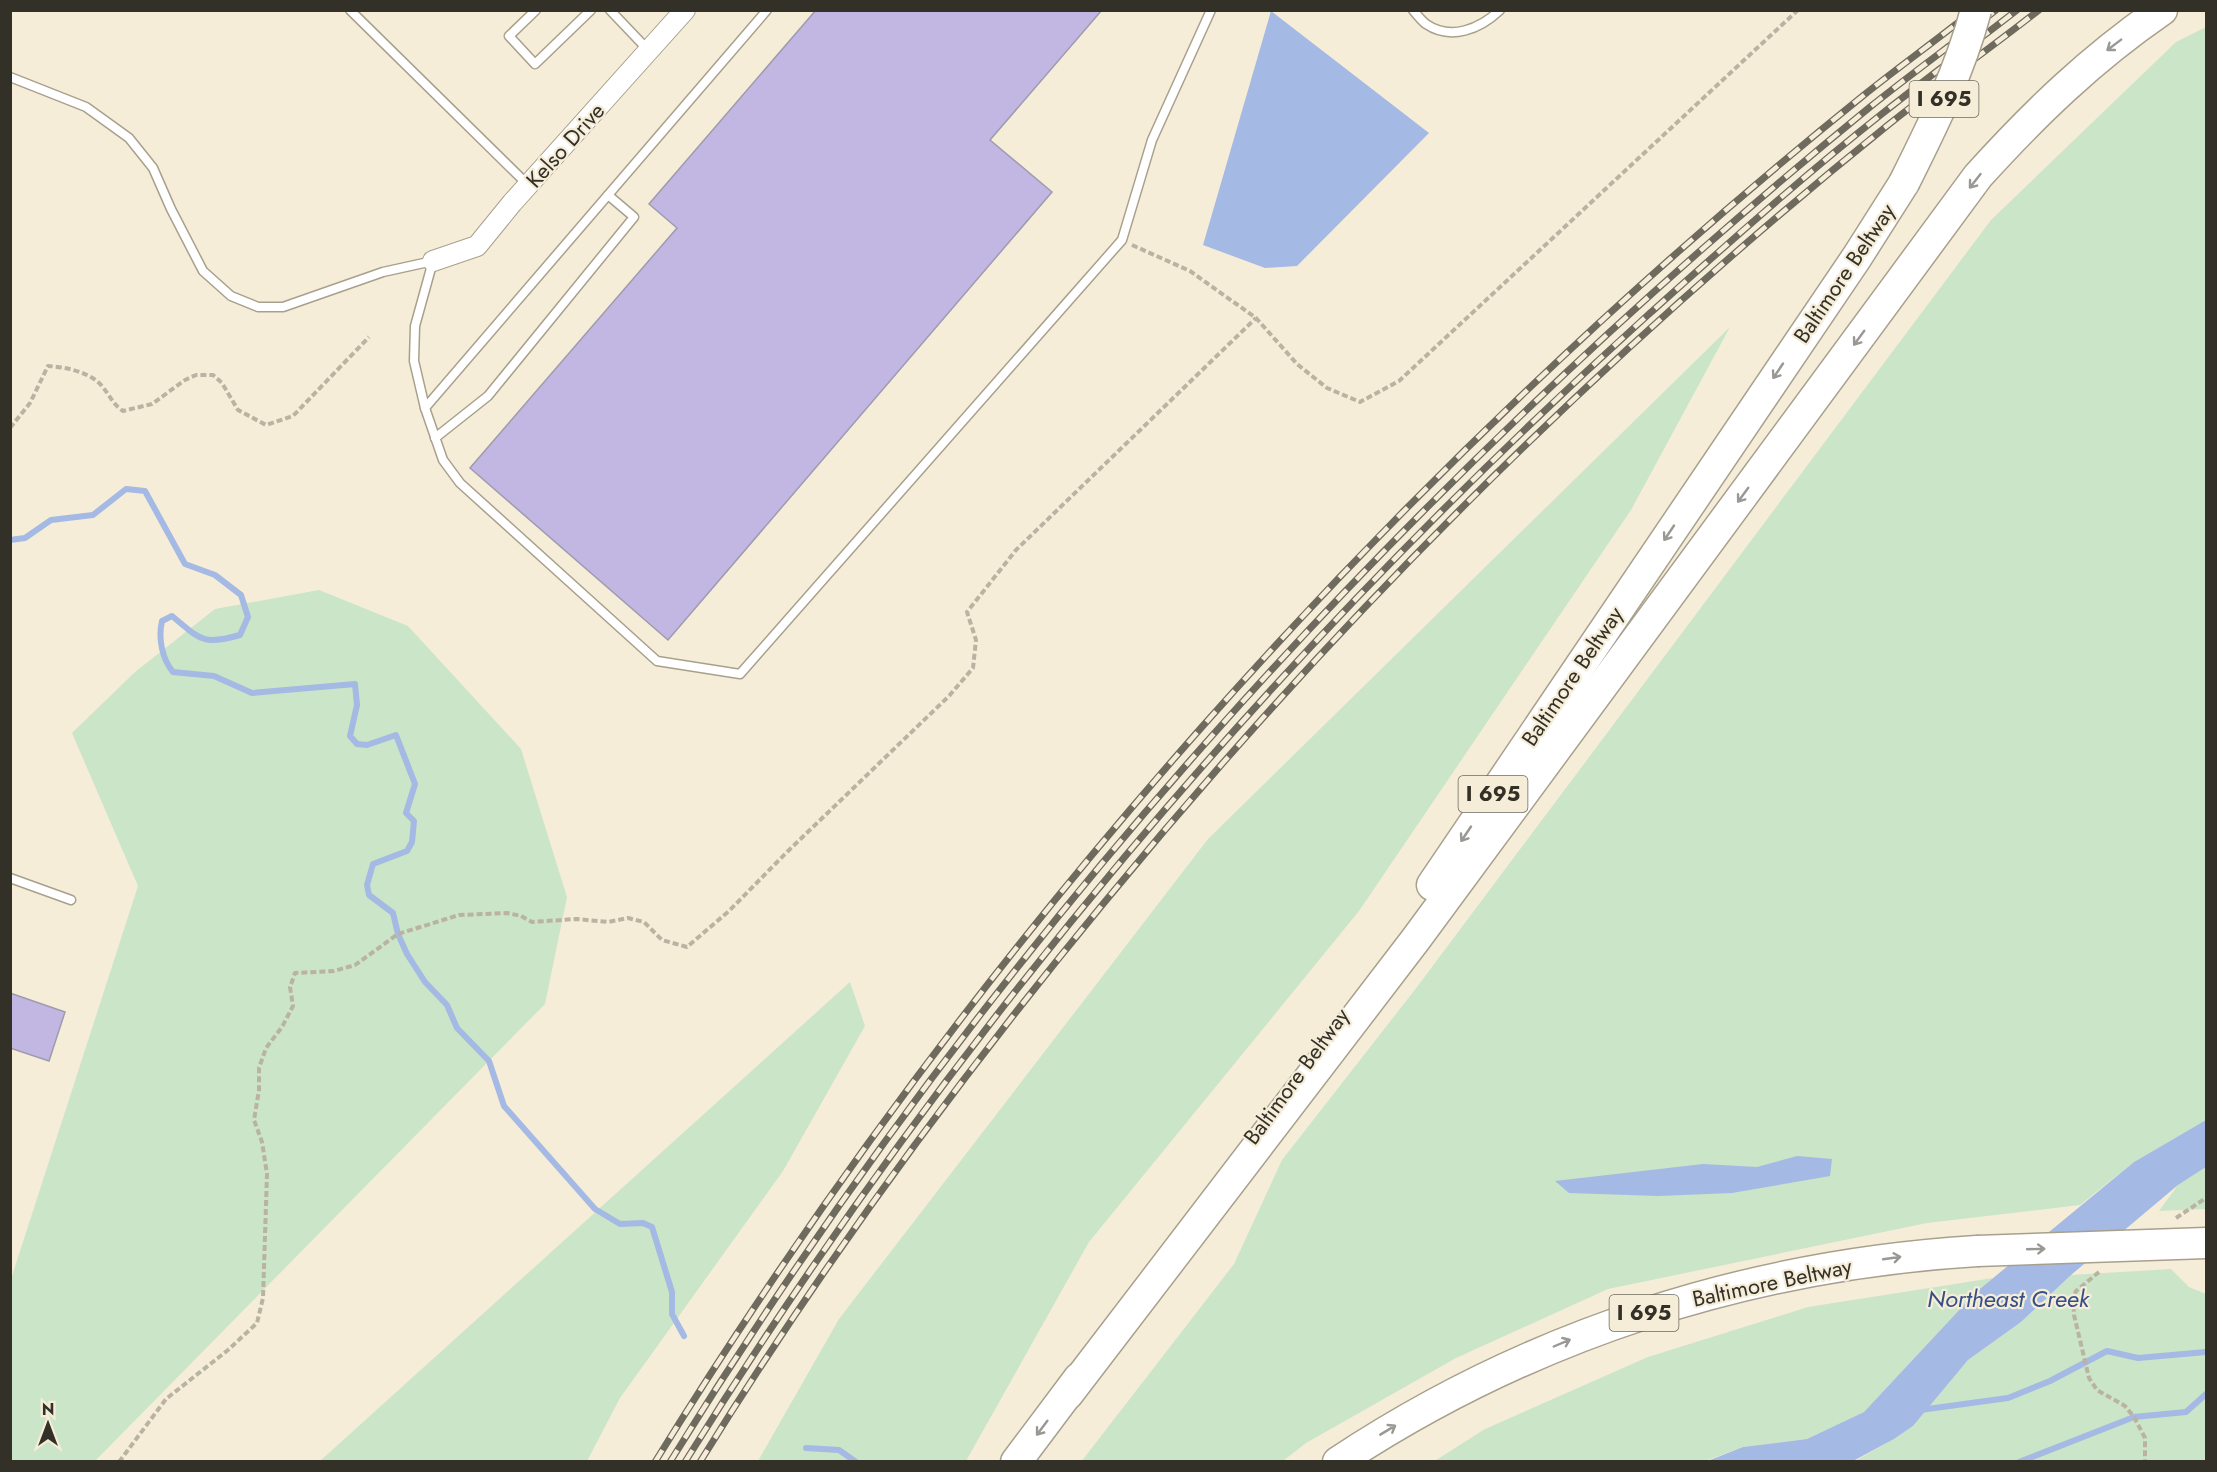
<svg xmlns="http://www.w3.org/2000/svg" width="2217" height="1472" font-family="Jost,sans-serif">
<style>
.green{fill:#cae5c8}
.water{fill:#a4b9e3}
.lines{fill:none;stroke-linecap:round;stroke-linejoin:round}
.stream{stroke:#a4b9e3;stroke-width:6}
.building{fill:#c2b6e3;stroke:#9f9bae;stroke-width:1.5}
.service-casing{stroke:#a8a08d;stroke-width:11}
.tertiary-casing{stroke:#a8a08d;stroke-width:22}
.motorway-casing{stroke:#a8a08d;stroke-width:33}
.path{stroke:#bab3a2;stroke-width:4;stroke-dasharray:6 3;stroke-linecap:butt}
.service{stroke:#fff;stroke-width:8}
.tertiary{stroke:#fff;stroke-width:20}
.motorway{stroke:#fff;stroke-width:30}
.rail-casing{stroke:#6f6a5e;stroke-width:7}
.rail{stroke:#f6edd9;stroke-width:4.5;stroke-dasharray:14;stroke-linecap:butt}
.motorway-bridge-casing{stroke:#a8a08d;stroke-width:33;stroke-linecap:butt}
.motorway-bridge{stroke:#fff;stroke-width:30}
.oneway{stroke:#999894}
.labels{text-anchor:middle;stroke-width:4.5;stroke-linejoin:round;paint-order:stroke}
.shield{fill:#f6edd9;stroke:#6e695d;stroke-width:1.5}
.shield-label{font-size:21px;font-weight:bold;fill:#333028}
.street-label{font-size:22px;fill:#333028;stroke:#f6edd9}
.water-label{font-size:24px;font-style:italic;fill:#365086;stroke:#f6edd9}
</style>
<rect width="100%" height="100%" fill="#f6edd9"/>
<g class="green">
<polygon points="2206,27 2206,1120 2134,1162 2080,1205 1927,1223 1608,1289 1456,1358 1306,1443 1283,1461 1081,1462 1234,1264 1282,1160 1417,987 1991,220 2176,42"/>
<polygon points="1730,327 1631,510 1359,911 1089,1242 966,1461 758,1461 839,1319 1208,839"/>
<polygon points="319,590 408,626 521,749 567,897 545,1004 95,1461 11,1461 11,1279 138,886 72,733 135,672 215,609"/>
<polygon points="850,982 865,1026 783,1171 620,1398 587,1461 320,1461"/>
<polygon points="2206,1167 2206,1209 2159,1211 2178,1185"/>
<polygon points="2171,1269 2189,1287 2206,1294 2206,1461 1853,1462 1894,1439 1913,1426 1968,1360 2021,1322 2071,1275"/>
<polygon points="1993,1278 1975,1293 1864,1412 1807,1439 1743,1447 1705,1461 1433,1462 1485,1429 1648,1357 1808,1307"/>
</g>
<g class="water">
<polygon points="1271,11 1429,133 1297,266 1265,268 1203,245"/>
<polygon points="2206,1120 2206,1167 2178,1185 2071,1275 2021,1322 1968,1360 1913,1426 1894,1439 1853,1461 1705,1462 1743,1447 1807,1439 1864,1412 1975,1293 2134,1162"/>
<polygon points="1797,1156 1832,1159 1830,1176 1732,1193 1658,1196 1569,1193 1555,1181 1703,1164 1757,1167"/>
</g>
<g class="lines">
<g class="stream">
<path d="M10,540L25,538L51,520L93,515L126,489L145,491L185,564L215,575L241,595L248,617L240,635C202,646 200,639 172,616L162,621C158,638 162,659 173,672L214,676L252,693L355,684L357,705L350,736L357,744L367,745L396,735L415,784L406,813L414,821L412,842L407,851L373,864L367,885L369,895L393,913L398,934L407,954L425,982L447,1005L457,1028L489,1061L504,1106L595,1209L620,1224L643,1223L652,1227L672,1292V1314L684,1336"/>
<polyline points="1920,1410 2008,1398 2050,1381 2107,1351 2138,1358 2206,1352"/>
<polyline points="806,1448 839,1450 856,1462"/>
<polyline points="2019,1462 2134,1417 2186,1412 2206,1394"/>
</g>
</g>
<g class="building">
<polygon points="816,10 1102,10 990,140 1052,192 668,640 470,468 677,228 649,204"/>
<polygon points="10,993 65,1012 49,1061 10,1048"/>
</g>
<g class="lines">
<g class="service-casing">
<g id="service">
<polyline points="350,10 528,185"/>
<polyline points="536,10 509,36 535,64 591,10"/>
<polyline points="610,10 649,51"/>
<path d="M1413,10C1417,15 1422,21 1426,24C1451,41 1480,29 1500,10"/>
<polyline points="10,77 86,107 129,138 153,168 171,209 203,271 231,296 258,307 283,307 383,272 433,261 415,326 414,361 425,408 443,460 460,483 657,661 740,674 1122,240 1152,140 1211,10"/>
<polyline points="425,408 767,10"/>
<polyline points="435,438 488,396 634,217 608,195"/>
<polyline points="10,878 71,900"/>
</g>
</g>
<g class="tertiary-casing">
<polyline id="tertiary" points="433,261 477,246 512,203 685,10"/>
</g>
<g class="motorway-casing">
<g id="motorway">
<polyline points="1432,885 1857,257 1904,183"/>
<path d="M1068,1394L1416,939L1978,176C2035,113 2091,59 2162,10"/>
<polyline points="1016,1462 1079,1378"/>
<path d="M1338,1462C1530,1335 1748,1265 1977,1251"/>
</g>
</g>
<g class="path">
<polyline points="1132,245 1190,271 1256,318 1297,364 1327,388 1360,402 1399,381 1798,10"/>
<path d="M10,428L30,403L48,366C64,367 85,371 98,382C108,391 111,403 123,411L152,404L185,380L196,375H213L222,383L238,410L266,425L293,416L369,337"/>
<polyline points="2176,1218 2206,1198"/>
<polyline points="2099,1272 2076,1291 2073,1298 2074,1315 2089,1378 2097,1390 2125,1406 2134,1417 2145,1438 2145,1462"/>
<polyline points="119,1462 166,1399 228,1350 257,1323 263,1298 267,1174 262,1142 254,1120 259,1090 259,1068 266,1048 282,1027 293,1006 290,987 295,973 334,971 355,965 398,934 459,915 507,913 521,916 532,922 576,919 608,922 628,918 644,922 662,940 687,947 729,911 787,852 949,696 973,668 976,640 967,612 1016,550 1256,318"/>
</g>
<use href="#service" class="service"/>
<use href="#tertiary" class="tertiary"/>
<use href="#motorway" class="motorway"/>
<g class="rail-casing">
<g id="rail">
<path d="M655,1462C976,942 1389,478 1864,95C1900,66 1938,39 1974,10"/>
<path d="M670,1462C989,945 1400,490 1870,107C1911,74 1954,43 1996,10"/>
<path d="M685,1462C950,1036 1277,650 1649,314C1725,246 1802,177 1883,113C1927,78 1972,45 2017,10"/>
<path d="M700,1462C821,1266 957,1081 1103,904C1337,619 1600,357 1888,125C1937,86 1989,49 2039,10"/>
</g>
</g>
<use href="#rail" class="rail"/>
<g class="motorway-bridge-casing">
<g id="motorway-bridge">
<path d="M1904,183C1932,127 1960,71 1976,10"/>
<polyline points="1977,1251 2206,1243"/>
</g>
</g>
<use href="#motorway-bridge" class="motorway-bridge"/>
</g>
<defs><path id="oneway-shaft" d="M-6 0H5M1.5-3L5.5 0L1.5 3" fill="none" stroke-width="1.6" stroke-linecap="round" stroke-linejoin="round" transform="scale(1.5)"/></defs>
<g class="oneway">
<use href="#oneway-shaft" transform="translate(2114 45) rotate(143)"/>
<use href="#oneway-shaft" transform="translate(1975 181) rotate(128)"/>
<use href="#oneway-shaft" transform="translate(1859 338) rotate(126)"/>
<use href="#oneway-shaft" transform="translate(1778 371) rotate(124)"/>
<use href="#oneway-shaft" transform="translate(1743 495) rotate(126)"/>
<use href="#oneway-shaft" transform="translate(1669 533) rotate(124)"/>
<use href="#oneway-shaft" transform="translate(1466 834) rotate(124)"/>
<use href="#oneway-shaft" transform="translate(2036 1249) rotate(-2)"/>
<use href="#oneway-shaft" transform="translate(1892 1258) rotate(-8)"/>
<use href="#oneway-shaft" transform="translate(1562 1343) rotate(-23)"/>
<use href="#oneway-shaft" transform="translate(1042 1428) rotate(127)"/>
<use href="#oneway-shaft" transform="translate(1388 1430) rotate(-31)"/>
</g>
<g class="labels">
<g class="shield">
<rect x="1909.5" y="81" width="69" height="36" rx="4.5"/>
<rect x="1458.5" y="776" width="69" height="36" rx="4.5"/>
<rect x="1609.5" y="1295" width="69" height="36" rx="4.5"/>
</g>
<g class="shield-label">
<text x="1944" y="106">I 695</text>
<text x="1493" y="801">I 695</text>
<text x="1644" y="1320">I 695</text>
</g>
<g class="street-label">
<text transform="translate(565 145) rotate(-48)" y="8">Kelso Drive</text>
<text transform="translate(1844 273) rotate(-56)" y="8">Baltimore Beltway</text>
<text transform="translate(1572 676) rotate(-56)" y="8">Baltimore Beltway</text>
<text transform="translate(1296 1076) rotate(-54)" y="8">Baltimore Beltway</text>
<text transform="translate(1772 1282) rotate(-12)" y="8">Baltimore Beltway</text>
</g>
<g class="water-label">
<text x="2008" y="1307">Northeast Creek</text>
</g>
</g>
<rect width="2217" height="1472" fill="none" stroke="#333028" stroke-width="24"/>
<g transform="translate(48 1424)" stroke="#f6edd9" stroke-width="4.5" paint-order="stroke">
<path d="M0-4.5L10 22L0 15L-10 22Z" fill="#333028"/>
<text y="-9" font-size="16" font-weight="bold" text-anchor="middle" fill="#333028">N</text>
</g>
</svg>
